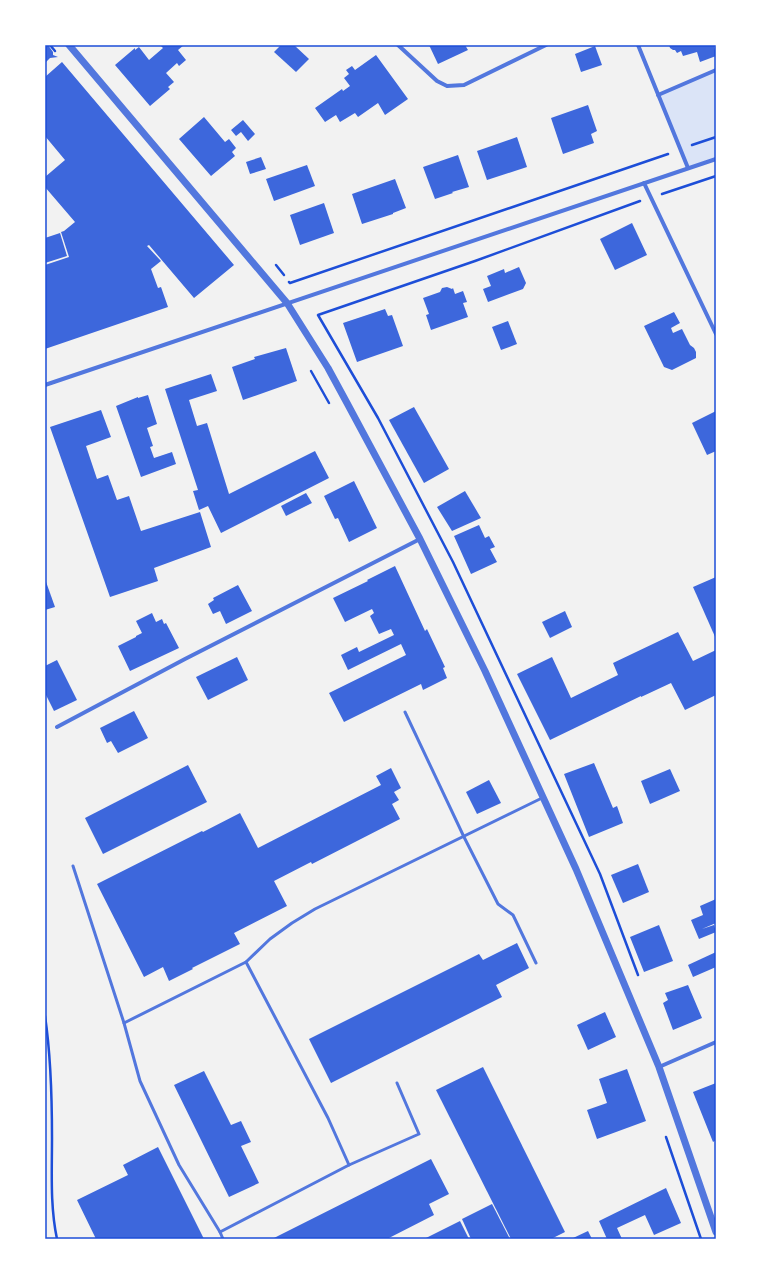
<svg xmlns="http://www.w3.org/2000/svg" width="761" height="1284" font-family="Figtree,sans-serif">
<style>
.green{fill:#dbe4f7}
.building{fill:#3d67dc}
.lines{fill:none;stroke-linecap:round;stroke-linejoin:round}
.path{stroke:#1d4ed8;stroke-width:2.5}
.service{stroke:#5277de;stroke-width:3}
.minor{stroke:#5277de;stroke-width:4}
.tertiary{stroke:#5277de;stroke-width:7}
.neatline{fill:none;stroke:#1d4ed8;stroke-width:1.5}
</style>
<rect width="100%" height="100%" fill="#f2f2f2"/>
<polygon class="green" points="716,70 716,159 688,168 658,95"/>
<g class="building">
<polygon points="45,45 48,45 53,52 53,55 58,57 50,58 45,63"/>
<polygon points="160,45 184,45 178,50 186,60 179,66 177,63 166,73 174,82 168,87 170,89 150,106 115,65 135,48 135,50 139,47 149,60 163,48"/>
<polygon points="281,45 294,45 309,59 296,72 274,52"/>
<polygon points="429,45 465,45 468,50 438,64"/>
<polygon points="669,45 714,45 716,56 700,62 697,52 683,56 681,51 677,53 675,50 673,50 670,48"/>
<polygon points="595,46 602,65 581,72 575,54"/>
<polygon points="376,55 408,99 385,115 378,103 358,117 355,113 340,122 336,115 325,122 315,108 342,89 343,91 350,86 344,78 349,74 346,70 352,66 355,70"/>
<polygon points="62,62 234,265 194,298 149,245 147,246 161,261 151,269 158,288 161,287 168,307 45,349 45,265 69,257 61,232 64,231 75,222 45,187 45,177 65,160 45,136 45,77"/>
<polygon points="588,105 597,131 591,134 594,143 563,154 551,118"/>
<polygon points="204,117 225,142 229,139 236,148 232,152 235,156 211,176 179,139"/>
<polygon points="243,120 255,134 248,141 241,132 236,136 231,130"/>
<polygon points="517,137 527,167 487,180 477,151"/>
<polygon points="458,155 469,187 452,192 453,193 435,199 423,167"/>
<polygon points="261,157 266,169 250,174 246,162"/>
<polygon points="307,165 315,186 274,201 266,179"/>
<polygon points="395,179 406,208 393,213 393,214 362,224 352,194"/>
<polygon points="324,203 334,233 300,245 290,215"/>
<polygon points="632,223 647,255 615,270 600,239"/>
<polygon points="60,233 67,256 45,263 45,238"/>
<polygon points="519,267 526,283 523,289 488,302 483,289 491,286 487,276 504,269 505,273"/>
<polygon points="447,287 452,289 453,288 455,294 463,291 467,302 463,303 468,317 431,330 426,315 429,314 423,298 440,292 442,288"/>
<polygon points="385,309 388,316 392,315 403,346 357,362 343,323"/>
<polygon points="674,312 680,323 671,328 673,333 682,329 690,345 694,348 696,352 696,358 672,370 664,367 644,326"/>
<polygon points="508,321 517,344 501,350 492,327"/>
<polygon points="286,348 297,381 243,400 232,367 255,359 254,357"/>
<polygon points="211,374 217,391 189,400 197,426 207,423 229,494 315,451 329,478 221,533 208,506 199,510 193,491 198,490 165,389"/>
<polygon points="148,395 157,424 147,428 153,446 150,447 154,458 172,452 176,464 141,477 116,406 138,397 138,398"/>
<polygon points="414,407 449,469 424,483 389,420"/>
<polygon points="101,410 111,437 86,446 97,479 108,475 117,500 129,496 141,531 200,512 211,547 154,568 158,581 110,597 50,427"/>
<polygon points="716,411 716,451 707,455 692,423"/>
<polygon points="354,481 377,528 349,542 338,518 335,519 324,496"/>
<polygon points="465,491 481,518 452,531 437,507"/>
<polygon points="306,493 312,503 286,516 281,506"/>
<polygon points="479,525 485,538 489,536 495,547 490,549 497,562 471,574 454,536"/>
<polygon points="395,566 425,631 427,629 445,667 443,668 447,678 423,690 421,684 344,722 329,693 406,655 401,644 348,670 341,655 357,647 359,652 394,635 391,629 379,634 370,616 374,613 372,609 345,622 333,598 368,581 367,580"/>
<polygon points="716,577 716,639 693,587"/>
<polygon points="45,579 55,607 45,610"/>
<polygon points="238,585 252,611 226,624 220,611 213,614 208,604 214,600 213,598"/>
<polygon points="565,611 572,627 550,638 542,622"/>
<polygon points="152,613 156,622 162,619 164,624 166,623 179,648 130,671 118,646 136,637 136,636 142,633 136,621"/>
<polygon points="678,632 693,661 716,650 716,695 685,710 671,683 641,697 641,696 550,740 517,674 552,657 571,698 618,675 613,663"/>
<polygon points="237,657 248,680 208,700 196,677"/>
<polygon points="57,660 77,700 54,711 45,693 45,666"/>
<polygon points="134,711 148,738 118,753 111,741 107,743 100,728"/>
<polygon points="594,763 613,808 617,806 623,823 589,837 564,774"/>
<polygon points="188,765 207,802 103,854 85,818"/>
<polygon points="391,768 401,788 394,792 399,800 392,804 400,819 312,864 311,862 274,881 287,906 234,933 240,944 192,968 193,969 169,981 163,967 144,977 97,884 202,831 203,832 240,813 258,848 381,785 376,776"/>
<polygon points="670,769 680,791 650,804 641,781"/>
<polygon points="489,780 501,803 477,814 466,792"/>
<polygon points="638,864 649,892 623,903 611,875"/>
<polygon points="716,899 716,923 702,929 714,925 716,932 699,939 691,920 703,915 700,906"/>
<polygon points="659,925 673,961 644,972 630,937"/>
<polygon points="517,943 529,968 496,985 502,997 331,1083 309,1039 479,954 483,960"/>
<polygon points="716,952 716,967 693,977 688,965"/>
<polygon points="688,985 702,1018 673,1030 663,1003 668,1000 665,993"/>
<polygon points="605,1012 616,1037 588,1050 577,1025"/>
<polygon points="483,1067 565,1232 551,1239 511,1239 436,1090"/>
<polygon points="627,1069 646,1121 597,1139 587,1110 607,1103 599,1079"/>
<polygon points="204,1071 231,1125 241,1121 251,1142 241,1146 259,1183 229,1197 174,1085"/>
<polygon points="716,1083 716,1140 713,1142 693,1092"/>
<polygon points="158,1147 204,1239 96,1239 77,1200 128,1175 123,1165"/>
<polygon points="431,1159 449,1194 429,1204 434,1215 387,1239 272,1239"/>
<polygon points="666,1188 681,1223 654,1235 645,1215 617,1228 622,1239 607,1239 599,1221"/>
<polygon points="492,1204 510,1239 471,1239 462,1219"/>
<polygon points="460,1221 469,1239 424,1239"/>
<polygon points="588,1231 592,1239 571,1239"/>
</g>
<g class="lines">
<g class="path">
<polyline points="50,45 55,51"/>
<polyline points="692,145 716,137"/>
<polyline points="662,194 716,176"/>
<polyline points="276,265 284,275"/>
<polyline points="289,282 290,283 668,154"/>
<polyline points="311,371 329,403"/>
<polyline points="638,975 600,874 453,562 378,418 318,315 475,261 640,201"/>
<path d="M45,1016C51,1056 52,1098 52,1138C52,1172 50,1206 57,1239"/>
<polyline points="666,1137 701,1239"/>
</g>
<g class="service">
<polyline points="405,712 464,837 498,904 513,915 536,963"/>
<polyline points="73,866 124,1023"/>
<polyline points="246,962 328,1118 349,1165"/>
<polyline points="397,1083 419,1134 349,1165 220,1232 179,1165 140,1081 124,1023 246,962 270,939 292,923 315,909 542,798"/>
<polyline points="220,1232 223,1239"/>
</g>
<g class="minor">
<polyline points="398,45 437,81 447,86 464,85 546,45"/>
<polyline points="638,45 688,168"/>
<polyline points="658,95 716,70"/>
<polyline points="644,183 716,334"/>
<polyline points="45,385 716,159"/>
<polyline points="57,727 185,659 420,539"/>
<polyline points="659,1067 716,1042"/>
</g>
<polyline class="tertiary" points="69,45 287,303 328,368 347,403 420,539 485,671 576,869 659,1067 716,1232"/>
</g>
<rect width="761" height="1284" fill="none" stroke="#ffffff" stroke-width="92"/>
<rect x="46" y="46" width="669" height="1192" class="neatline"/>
</svg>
